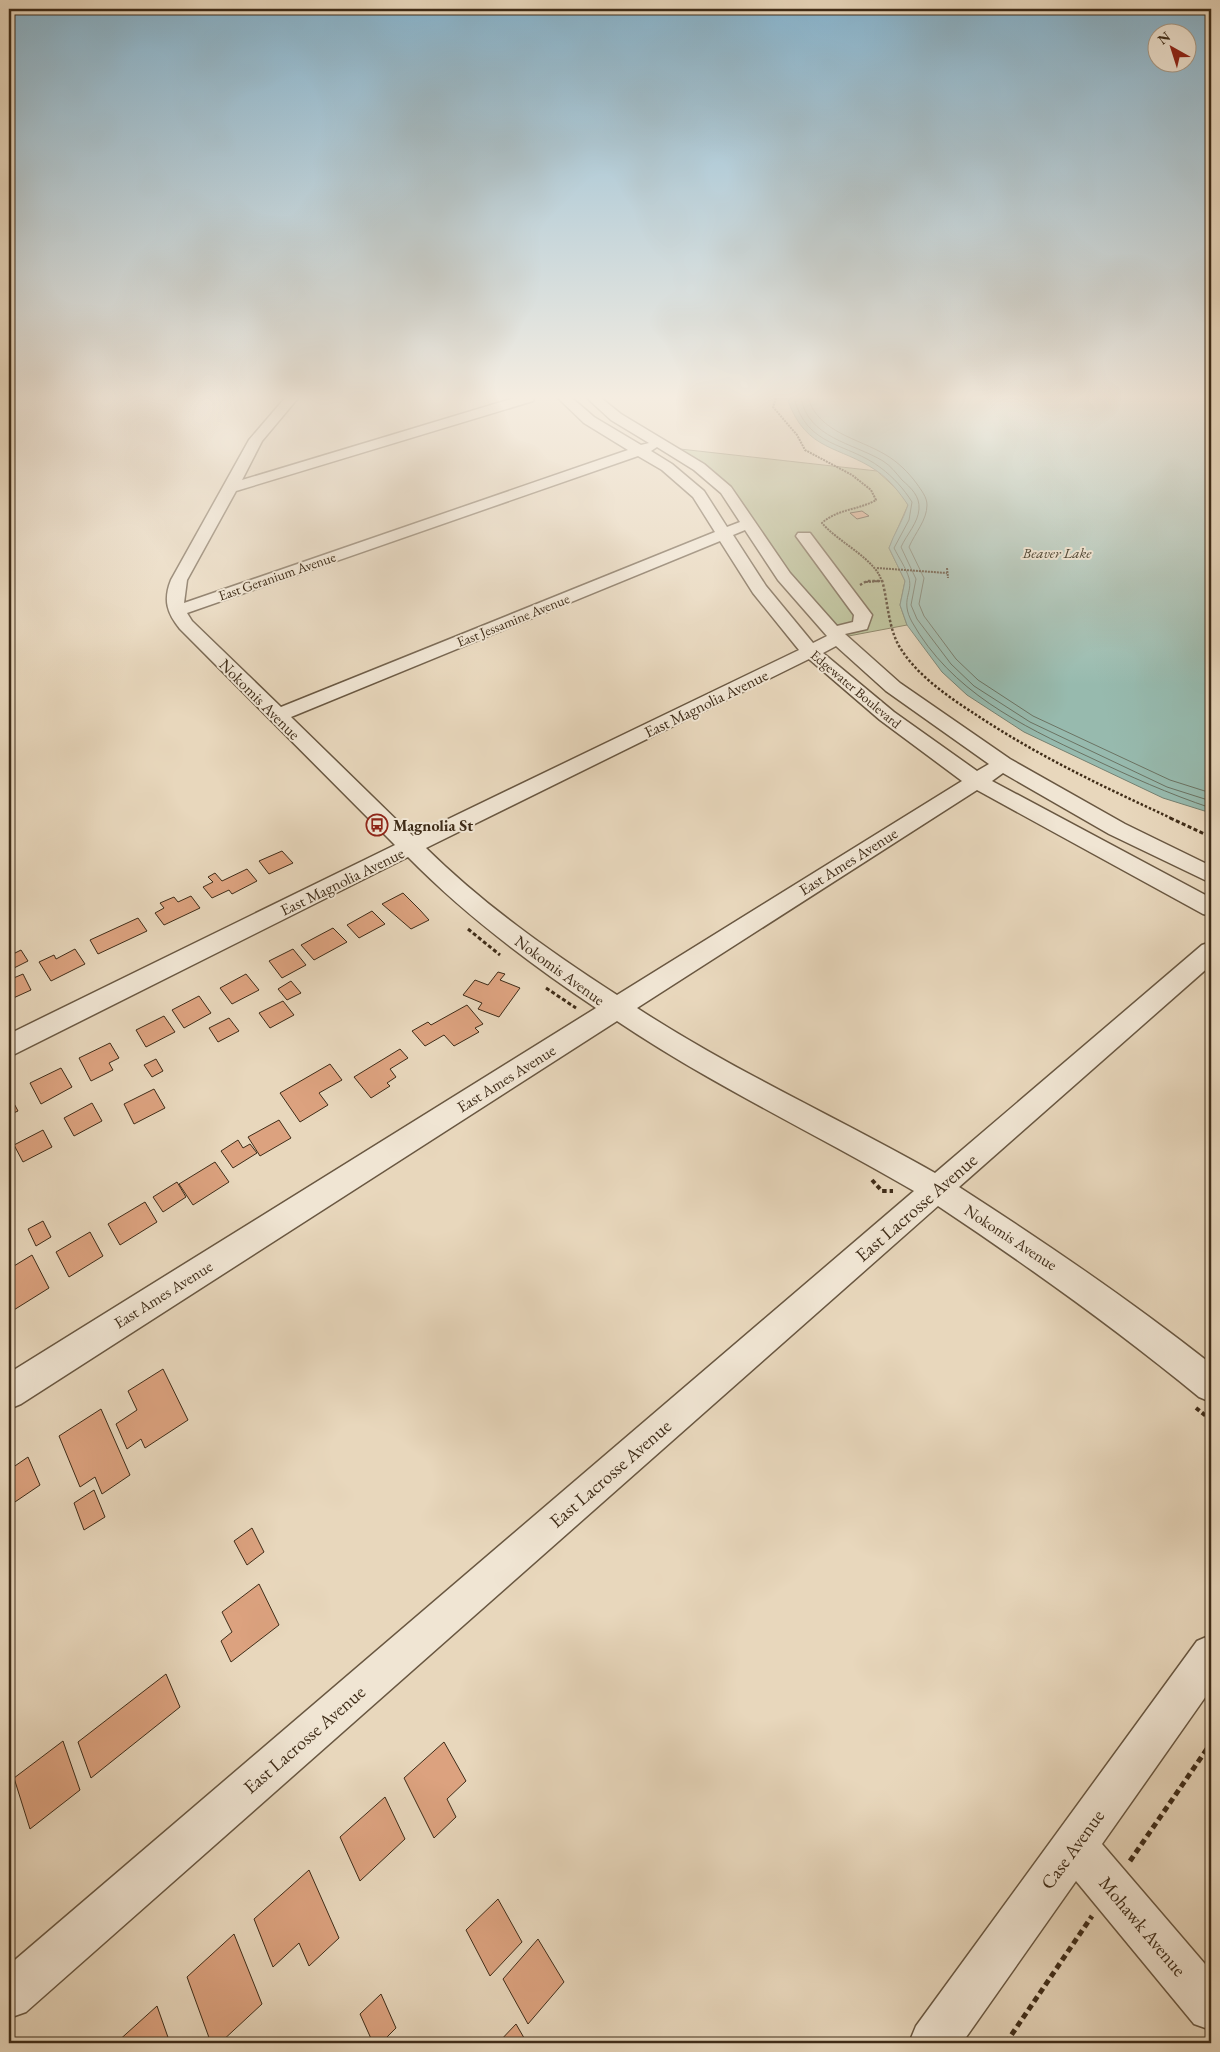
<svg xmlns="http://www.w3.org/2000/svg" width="1220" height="2052" font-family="'EB Garamond',serif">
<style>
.green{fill:#b5be92;stroke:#7a7555}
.water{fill:#97baae;stroke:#748172}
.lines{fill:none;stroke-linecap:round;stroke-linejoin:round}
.shore{stroke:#6b7363;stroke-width:1}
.building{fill:#dca27f;stroke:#3f2c18}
.minor-casing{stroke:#695741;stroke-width:3}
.path-far4{stroke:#3f2c18;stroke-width:2;stroke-dasharray:2 1;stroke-linecap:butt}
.path-far3{stroke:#3f2c18;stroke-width:2.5;stroke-dasharray:2.5 2;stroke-linecap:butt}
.path-far2{stroke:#3f2c18;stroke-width:3;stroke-dasharray:4 2.5;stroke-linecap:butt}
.path-far1{stroke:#3f2c18;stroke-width:4;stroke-dasharray:4.5 3;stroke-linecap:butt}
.path{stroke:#3f2c18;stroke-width:5;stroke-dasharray:6 4;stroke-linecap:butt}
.minor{fill:#f0e5d3;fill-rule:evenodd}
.labels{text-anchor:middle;stroke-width:4;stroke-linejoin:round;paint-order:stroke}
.far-street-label{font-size:14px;fill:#3f2c18;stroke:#f0e5d3}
.far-water-label{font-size:15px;font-style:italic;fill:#514836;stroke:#f0e5d3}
.street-label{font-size:16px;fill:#3f2c18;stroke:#f0e5d3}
.poi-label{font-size:16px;font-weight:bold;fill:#3f2c18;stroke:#f0e5d3;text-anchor:start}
.near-street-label{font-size:19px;fill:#3f2c18;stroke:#f0e5d3}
</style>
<rect width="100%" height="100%" fill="#e8d7bc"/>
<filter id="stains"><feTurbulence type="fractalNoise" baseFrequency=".004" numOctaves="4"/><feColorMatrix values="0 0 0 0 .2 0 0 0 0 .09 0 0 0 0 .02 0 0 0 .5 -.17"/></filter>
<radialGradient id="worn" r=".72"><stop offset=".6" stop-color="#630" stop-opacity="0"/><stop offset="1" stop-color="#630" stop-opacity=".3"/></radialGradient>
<path class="green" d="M680,449L877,471L901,493L908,505L889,548L905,581L900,605L907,625L838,638C787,574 740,505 680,449Z"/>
<path class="water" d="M791,398H1211V813L1163,798L1024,732L967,695L942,672L907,625L900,605L905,581L889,548C894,533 903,521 908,505C900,493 889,479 877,471C839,445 807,452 788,401Z"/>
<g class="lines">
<g class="shore">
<path d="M794,398C807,448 847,442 881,468C893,477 904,489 912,502L909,520L894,548C899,558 906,568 909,578C913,593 900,600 912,622C951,691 1020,725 1089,757C1129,776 1169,794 1211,808"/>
<path d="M801,398C808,438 853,443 883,461C891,466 896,473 902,480C911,488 920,496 919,509C918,523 907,534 901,547L916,579L911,605L917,619L951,664L974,686L1030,722L1167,787L1211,801"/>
<path d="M808,398C819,433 858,438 886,455C898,462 909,473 917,484C921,490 927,497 927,505C927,520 915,533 909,547L924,578L919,604L924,616L956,659L978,680L1033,716L1170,780L1211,793"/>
</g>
</g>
<g class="building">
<polygon points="862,511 869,516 857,519 850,513"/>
<polygon points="282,851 293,863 269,874 259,861"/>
<polygon points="247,869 257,881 232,894 229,890 212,898 203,887 213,882 208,877 215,873 222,881"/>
<polygon points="403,893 420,910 429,920 411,929 382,904"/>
<polygon points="191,896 200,908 164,925 155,913 164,908 160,903 174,897 178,902"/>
<polygon points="372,911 385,924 359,938 347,925"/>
<polygon points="138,918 147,931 98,954 90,940"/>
<polygon points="333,928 347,942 314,960 301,945"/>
<polygon points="75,949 85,964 51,981 39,962 54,955 56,959"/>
<polygon points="293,949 306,965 282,978 269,961"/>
<polygon points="21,950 28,961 12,969 9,966 9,956"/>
<polygon points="498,972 505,974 500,980 520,988 499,1017 478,1009 482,1003 463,995 475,980 488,985"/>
<polygon points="23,974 31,990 9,1000 9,980"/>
<polygon points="246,974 259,990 232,1004 220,988"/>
<polygon points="291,981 301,993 287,1000 278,989"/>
<polygon points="199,996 211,1013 184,1028 172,1010"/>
<polygon points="283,1001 294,1015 270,1028 259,1013"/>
<polygon points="467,1005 483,1024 475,1028 479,1032 454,1046 444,1035 425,1046 412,1031 428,1022 431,1025"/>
<polygon points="164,1016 175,1032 146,1047 136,1030"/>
<polygon points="229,1018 239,1031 218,1042 209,1028"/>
<polygon points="110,1043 119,1058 109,1063 113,1070 91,1081 79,1058"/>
<polygon points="400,1049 408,1058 390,1069 396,1077 387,1083 390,1086 371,1098 354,1077"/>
<polygon points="156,1059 163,1071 152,1077 144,1065"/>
<polygon points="330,1064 342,1080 319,1093 328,1105 300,1122 280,1093"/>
<polygon points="61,1068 72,1087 41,1104 30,1083"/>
<polygon points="154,1089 165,1108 134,1124 124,1104"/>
<polygon points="9,1094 18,1111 9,1115"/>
<polygon points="92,1103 102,1121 74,1136 64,1118"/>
<polygon points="279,1120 291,1138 260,1156 248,1137"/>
<polygon points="43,1130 52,1147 23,1162 14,1145"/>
<polygon points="238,1140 243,1148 250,1144 257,1153 233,1168 221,1151"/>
<polygon points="215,1162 229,1182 193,1205 179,1184"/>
<polygon points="177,1182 186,1197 163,1212 153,1197"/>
<polygon points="145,1202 157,1222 120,1245 108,1224"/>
<polygon points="43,1221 51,1237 36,1246 28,1229"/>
<polygon points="90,1232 103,1256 69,1277 56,1252"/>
<polygon points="32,1255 49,1288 9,1313 9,1269"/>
<polygon points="163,1369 188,1420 145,1448 141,1439 127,1449 116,1424 137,1410 128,1391"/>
<polygon points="101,1409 130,1475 102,1494 95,1477 80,1487 59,1436"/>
<polygon points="28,1457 40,1485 9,1506 9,1470"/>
<polygon points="94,1490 105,1517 84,1530 74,1503"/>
<polygon points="252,1528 264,1552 247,1565 234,1541"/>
<polygon points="259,1584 279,1625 231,1662 221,1641 232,1632 222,1612"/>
<polygon points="166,1674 180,1707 91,1778 78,1742"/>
<polygon points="63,1741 80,1790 30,1829 14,1778"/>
<polygon points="444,1742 466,1781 447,1799 456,1817 434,1838 404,1778"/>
<polygon points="385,1797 405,1839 360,1881 340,1837"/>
<polygon points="309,1870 339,1938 309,1966 299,1943 273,1967 254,1919"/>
<polygon points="498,1899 522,1942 490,1976 466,1930"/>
<polygon points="234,1934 262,2004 220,2043 211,2043 187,1977"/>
<polygon points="538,1939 564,1982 528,2024 503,1979"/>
<polygon points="381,1994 396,2028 381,2043 373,2043 360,2014"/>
<polygon points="157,2006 170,2043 116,2043"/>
<polygon points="516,2024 527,2043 498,2043"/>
</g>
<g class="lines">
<g class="minor-casing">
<g id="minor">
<path d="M285,398H298L262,441L242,480L514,398H534L533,401L236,491L187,580L184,603L628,450L584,423L558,398H572L594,417L641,445L649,443L611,420L587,398H601L621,414L704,464L731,487L790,573L837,626L853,622L854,615L796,536L798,533H810L872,615L867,629L845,634L900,683L1010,759L1125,824L1211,866V883L1109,834L1003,773L992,781L1211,898V916L1203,914L977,790L637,1008C732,1070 836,1117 935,1173L1202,945L1211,942V965L959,1187C1046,1243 1130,1300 1211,1364V1402L1199,1397C1115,1328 1028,1266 938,1206L26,2012L9,2018V1965L914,1191C815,1133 712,1085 617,1021L21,1404L9,1409V1373L596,1008C529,963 465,915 408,857L9,1057V1034L395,845L180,629C167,613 163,600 171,580L249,440ZM657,447L694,470L721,493L740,522L727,527L704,491L672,464L651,451ZM638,456L662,470L693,497L715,532L281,707L192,621L187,613ZM745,530L778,580L827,636L813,643L766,586L733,535ZM720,541L753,593L799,650L413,836L291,717ZM836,646L886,691L989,764L977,771L894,712L823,653ZM809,659L880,720L962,781L617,995C549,951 484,905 426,848Z"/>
<polygon points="1211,1635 1211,1689 1102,1844 1211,1971 1211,2030 1194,2024 1076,1881 962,2043 909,2043 916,2026 1197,1641"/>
</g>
</g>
<g class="path-far4">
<path d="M776,398L773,407L797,435L805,450L852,475L871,490L876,500C859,510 837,509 822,523C839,543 876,559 882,582"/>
<polyline points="877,568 947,573"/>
<polyline points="947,568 948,578"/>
<polyline points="866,582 880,581"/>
</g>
<g class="path-far3">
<path d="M882,580C888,602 888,626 899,646C917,676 950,698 978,716C1040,757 1106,788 1173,819"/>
<polyline points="860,585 867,581 880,581"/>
</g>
<g class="path-far2">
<polyline points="1170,818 1211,837"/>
<polyline points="468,929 500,955"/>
<polyline points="546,988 576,1008"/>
</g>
<g class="path-far1">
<polyline points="872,1180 882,1191 893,1191"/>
<polyline points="1196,1408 1211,1420"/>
</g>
<g class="path">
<polyline points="1130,1861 1211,1743"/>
<polyline points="1006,2043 1092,1916"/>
</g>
<use href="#minor" class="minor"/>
</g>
<linearGradient id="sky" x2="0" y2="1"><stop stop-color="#87b6d1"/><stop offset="0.58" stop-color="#f5ede1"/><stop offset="1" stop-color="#f5ede1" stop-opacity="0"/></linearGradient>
<rect width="1220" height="685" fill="url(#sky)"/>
<defs>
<g id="bus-ring" transform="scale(1.125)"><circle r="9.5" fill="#f0e5d3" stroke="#8f2418" stroke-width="1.5"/><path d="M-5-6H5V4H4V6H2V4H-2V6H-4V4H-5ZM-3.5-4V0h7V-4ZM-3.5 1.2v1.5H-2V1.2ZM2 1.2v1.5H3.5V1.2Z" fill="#8f2418"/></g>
</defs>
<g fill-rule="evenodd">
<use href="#bus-ring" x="377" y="825"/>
</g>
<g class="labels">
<g class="far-street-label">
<text transform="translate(277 576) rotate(-19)" y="5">East Geranium Avenue</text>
<text transform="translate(513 620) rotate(-22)" y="5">East Jessamine Avenue</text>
<text transform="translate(856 689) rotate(40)" y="5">Edgewater Boulevard</text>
</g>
<g class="far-water-label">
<text x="1057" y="558">Beaver Lake</text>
</g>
<g class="street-label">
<text transform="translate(260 699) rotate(45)" y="6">Nokomis Avenue</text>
<text transform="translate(706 703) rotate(-26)" y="6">East Magnolia Avenue</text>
<text transform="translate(848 861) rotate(-32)" y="6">East Ames Avenue</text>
<text transform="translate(342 881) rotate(-26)" y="6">East Magnolia Avenue</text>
<text transform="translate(560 970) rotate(36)" y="6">Nokomis Avenue</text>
<text transform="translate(506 1078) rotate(-32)" y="6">East Ames Avenue</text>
<text transform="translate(1011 1237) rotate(33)" y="6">Nokomis Avenue</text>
<text transform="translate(163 1294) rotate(-32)" y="6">East Ames Avenue</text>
</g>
<g class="poi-label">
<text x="393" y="831">Magnolia St</text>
</g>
<g class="near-street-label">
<text transform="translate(916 1207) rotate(-41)" y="7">East Lacrosse Avenue</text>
<text transform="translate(610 1473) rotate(-41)" y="7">East Lacrosse Avenue</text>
<text transform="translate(304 1739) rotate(-41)" y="7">East Lacrosse Avenue</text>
<text transform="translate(1072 1849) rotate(-54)" y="7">Case Avenue</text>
<text transform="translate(1143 1926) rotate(50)" y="7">Mohawk Avenue</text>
</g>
</g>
<rect width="1220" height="2052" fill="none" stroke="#e8d7bc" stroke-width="30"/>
<rect x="10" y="10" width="1200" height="2032" fill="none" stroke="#3f2c18" stroke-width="2.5"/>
<rect x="15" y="15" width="1190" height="2022" fill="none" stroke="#3f2c18"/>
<g transform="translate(1172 48) rotate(321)"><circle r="24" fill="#f0e5d3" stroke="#a99b88"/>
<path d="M0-4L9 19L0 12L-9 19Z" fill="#8f2418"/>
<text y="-8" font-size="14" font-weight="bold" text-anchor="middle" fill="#3f2c18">N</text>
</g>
<rect width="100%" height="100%" filter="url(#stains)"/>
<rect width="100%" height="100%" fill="url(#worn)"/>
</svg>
